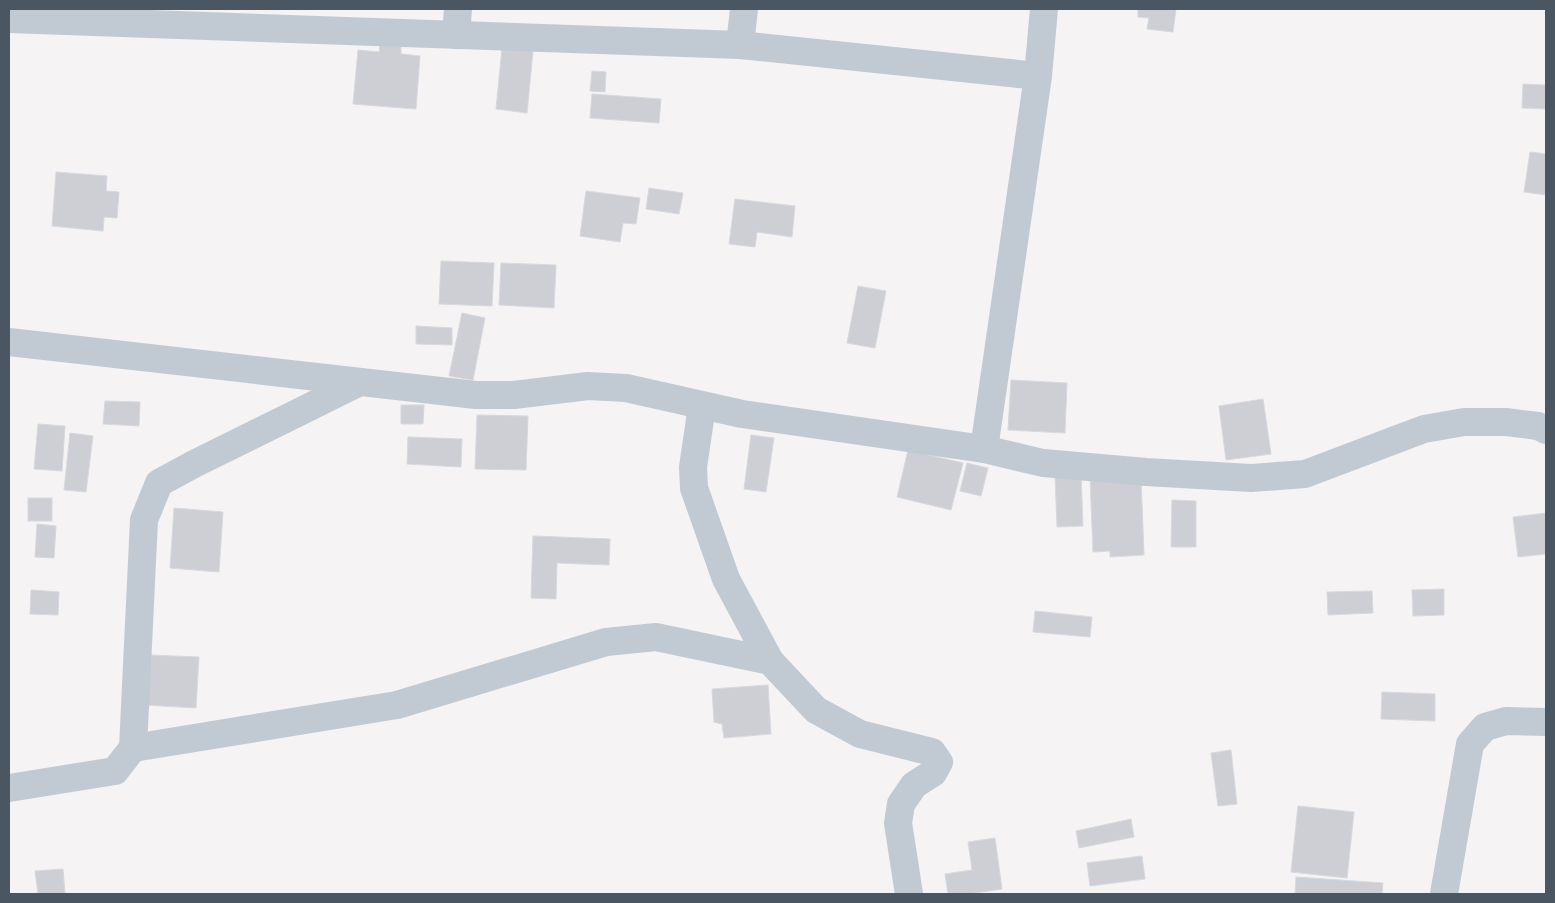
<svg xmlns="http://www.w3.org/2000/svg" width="1555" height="903" font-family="'Golos Text',sans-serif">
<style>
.building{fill:#cdcfd5;stroke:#d7d9de}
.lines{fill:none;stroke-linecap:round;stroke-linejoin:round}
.street{stroke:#c1cad2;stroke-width:28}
</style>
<rect width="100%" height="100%" fill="#f5f3f3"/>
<g class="building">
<polygon points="1138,9 1176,9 1173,32 1147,29 1149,18 1138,17"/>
<polygon points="380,45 401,47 401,54 420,56 416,109 353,104 358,50 379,52"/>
<polygon points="502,48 533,51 527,113 496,109"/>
<polygon points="592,71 606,72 605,92 590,91"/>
<polygon points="1523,84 1546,85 1546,109 1522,108"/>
<polygon points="592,94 661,99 659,123 590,118"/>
<polygon points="1530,152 1546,154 1546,195 1524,192"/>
<polygon points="56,172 107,176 106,191 119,192 117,218 104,217 103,231 52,226"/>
<polygon points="649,188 683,193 679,214 646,209"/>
<polygon points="586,191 640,198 636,224 623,223 620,242 580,236"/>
<polygon points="735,199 795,206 792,237 757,232 755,247 729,244"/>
<polygon points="441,261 494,263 492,306 439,304"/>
<polygon points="501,263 556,265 554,308 499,305"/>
<polygon points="858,286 886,291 875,348 847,343"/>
<polygon points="462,313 485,318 473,380 449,376"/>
<polygon points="416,326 452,328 452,345 416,344"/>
<polygon points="1011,380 1067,383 1065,433 1008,430"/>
<polygon points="1263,399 1271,454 1226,460 1219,406"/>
<polygon points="105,401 140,402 139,426 103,424"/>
<polygon points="401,405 424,405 423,424 401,424"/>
<polygon points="477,415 528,416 526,470 475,469"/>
<polygon points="38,424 65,426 62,471 34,469"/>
<polygon points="70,433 93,436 86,492 64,490"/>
<polygon points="751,435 774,438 766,492 744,489"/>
<polygon points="408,437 462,439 461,467 407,464"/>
<polygon points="908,450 963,463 951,510 897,497"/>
<polygon points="967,463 988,468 981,496 960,491"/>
<polygon points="1081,474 1083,526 1057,527 1055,475"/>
<polygon points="1141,476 1144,555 1110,557 1110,551 1093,552 1090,478"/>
<rect x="28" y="498" width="24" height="23"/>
<polygon points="1172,500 1196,501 1196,547 1171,547"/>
<polygon points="174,508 223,512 219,572 170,568"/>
<polygon points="1546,513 1546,554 1518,557 1513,517"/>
<polygon points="37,524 56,526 54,558 35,557"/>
<polygon points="533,536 610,539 609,565 557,563 556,599 531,598"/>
<polygon points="1444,589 1444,615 1413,616 1412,590"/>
<polygon points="31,590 59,592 58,615 30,614"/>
<polygon points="1372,591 1373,613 1328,615 1327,592"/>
<polygon points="1035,611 1092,617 1090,637 1033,632"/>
<polygon points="148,655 199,657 196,708 145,705"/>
<polygon points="768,685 771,734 724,738 722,724 714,722 712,689"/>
<polygon points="1382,692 1435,694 1435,721 1381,719"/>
<polygon points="1231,750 1237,804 1218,806 1211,753"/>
<polygon points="1298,806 1354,812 1347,878 1291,872"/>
<polygon points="1131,819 1134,837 1079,848 1076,831"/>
<polygon points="995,838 1002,889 967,894 948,894 945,874 972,870 968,842"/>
<polygon points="1142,856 1145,879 1090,886 1087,863"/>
<polygon points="63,869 65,894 38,894 35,871"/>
<polygon points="1296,877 1383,883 1382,894 1295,894"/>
</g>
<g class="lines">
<g class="street">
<polyline points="9,19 740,45 1038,76"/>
<polyline points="456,35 458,9"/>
<polyline points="740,45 744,9"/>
<polyline points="9,342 476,395 514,395 588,386 626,388 742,414 984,449 1043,463 1146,472 1251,478 1305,474 1424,429 1464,422 1506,422 1538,426 1546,430"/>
<polyline points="702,406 693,467 694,488 726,579 770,661 816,710 860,734 932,752 939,762 933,773 914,785 901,804 898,823 909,894"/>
<polyline points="984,449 1038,76 1044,9"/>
<polyline points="133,748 397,705 606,642 656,637 770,661"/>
<polyline points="9,788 115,771 133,748 144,520 159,483 194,464 360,382"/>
<polyline points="1444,894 1470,744 1485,727 1506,721 1546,722"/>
</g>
</g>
<rect width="1555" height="903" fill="none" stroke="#4a5661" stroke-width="20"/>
</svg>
